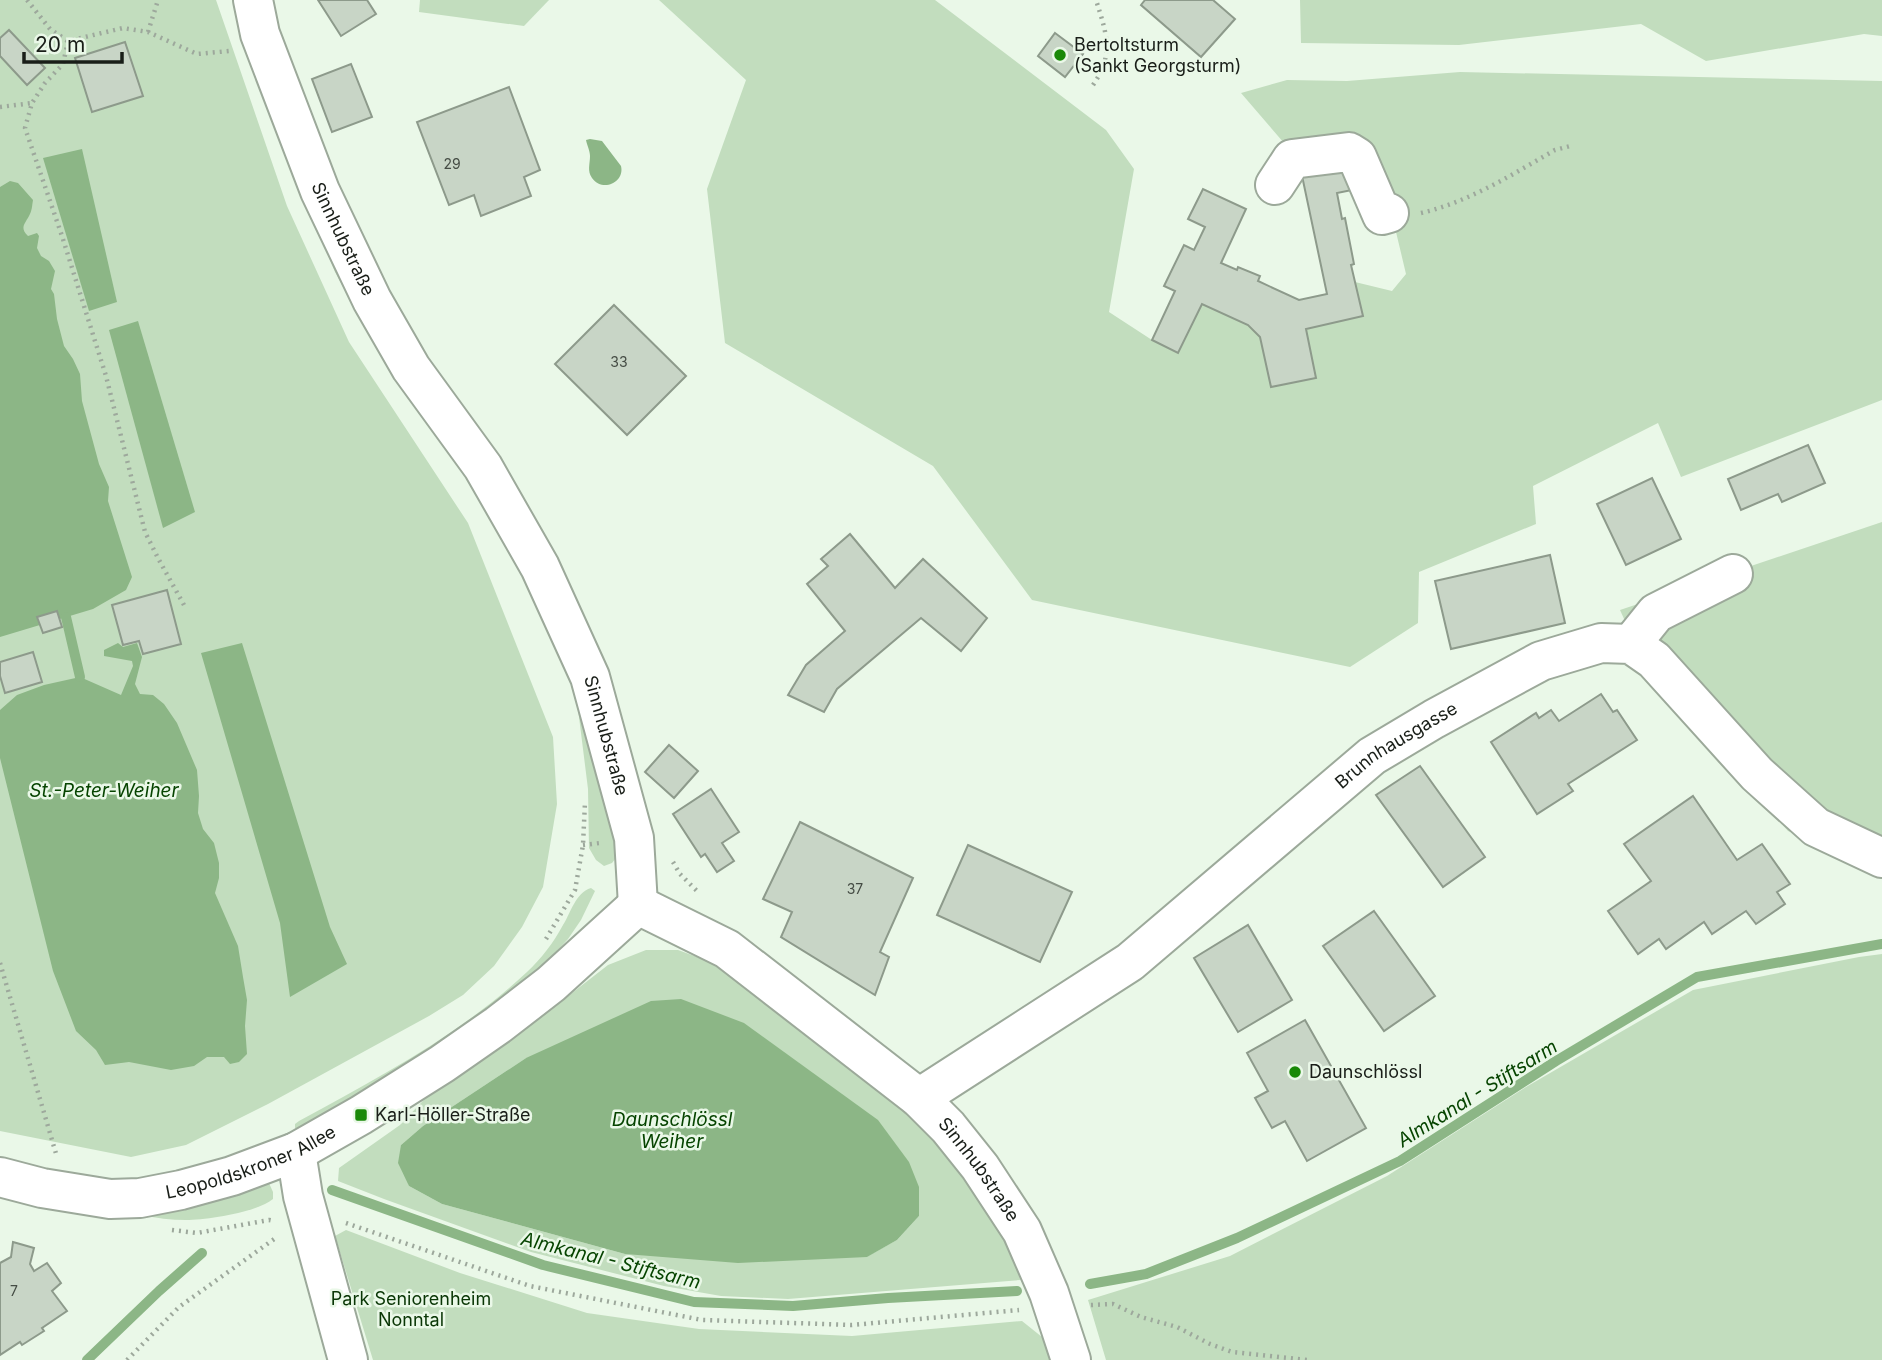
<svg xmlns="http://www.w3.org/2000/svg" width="1882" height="1360" font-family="Inter,sans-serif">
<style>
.green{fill:#c2ddbe;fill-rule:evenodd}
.water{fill:#8cb686}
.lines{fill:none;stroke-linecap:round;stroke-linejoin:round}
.stream{stroke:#8cb686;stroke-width:10}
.building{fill:#c8d5c6;stroke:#8d9a8b;stroke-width:2}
.minor-casing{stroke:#9ca99a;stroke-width:42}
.path{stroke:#9da89c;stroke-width:4.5;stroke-dasharray:2 5;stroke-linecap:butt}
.minor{stroke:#fff;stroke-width:38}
.poi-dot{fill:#1a8908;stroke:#eaf8e8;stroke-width:2.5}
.labels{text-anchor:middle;stroke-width:5;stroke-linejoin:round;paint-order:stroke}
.number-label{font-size:14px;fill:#454c44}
.poi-label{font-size:18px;fill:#191e18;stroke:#eaf8e8;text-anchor:start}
.street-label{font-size:18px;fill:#191e18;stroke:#eaf8e8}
.park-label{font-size:18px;fill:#093605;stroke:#eaf8e8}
.water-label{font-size:19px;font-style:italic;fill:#064400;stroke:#eaf8e8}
</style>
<rect width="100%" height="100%" fill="#eaf8e8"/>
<g class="green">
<polygon points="0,0 216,0 287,206 349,342 468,523 553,737 557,804 543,887 522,927 494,966 463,995 429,1016 268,1104 186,1145 131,1157 0,1131"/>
<polygon points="420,0 549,0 524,26 419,12"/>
<polygon points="659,0 935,0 1106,130 1134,169 1109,312 1152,340 1202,304 1248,325 1260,337 1272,387 1316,378 1306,329 1355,282 1392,291 1406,274 1382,173 1290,150 1241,93 1287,80 1347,81 1460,72 1882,81 1882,400 1681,477 1658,423 1533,486 1536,524 1419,572 1418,623 1350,667 1032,600 933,466 725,343 707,189 746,80"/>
<polygon points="1300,0 1882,0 1882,36 1864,34 1706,61 1641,24 1459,45 1301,43"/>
<polygon points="304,197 564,628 619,854 612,863 604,866 596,860 589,848 588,789 576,693 512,542 360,319 335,272"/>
<polygon points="1882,522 1882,870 1788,831 1650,676 1620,610"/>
<path d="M591,888L595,891L581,920L568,939L529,982L423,1058L299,1128H295V1124L299,1121C378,1078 461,1034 527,972C541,959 554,942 563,925C571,913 575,893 591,888Z"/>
<path d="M646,950H678L722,966L890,1092L966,1170L1019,1262L1020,1280L788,1299L721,1296L664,1286L531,1252L384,1199L338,1181L339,1168L400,1125L437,1086L563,1000L608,965ZM526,1058L919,1216L897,1240L866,1257L625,1254L442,1204L409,1186L401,1145L423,1126Z"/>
<polygon points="1882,954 1882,1360 1106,1360 1088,1300 1230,1256 1387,1176 1526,1087 1693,990 1859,957"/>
<path d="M268,1181L273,1192V1199C258,1212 207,1220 186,1220C171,1220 156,1218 141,1215Z"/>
<polygon points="346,1230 460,1273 587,1313 699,1329 852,1336 1022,1321 1047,1341 1053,1360 373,1360 335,1236"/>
</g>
<g class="water">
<path d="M590,139L602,141L621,166C625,182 603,193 592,178C587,171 590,164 590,156C590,151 587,145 586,140Z"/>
<polygon points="82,149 117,302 89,311 43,158"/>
<path d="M10,181L18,183L33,200C32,206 32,211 29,216C24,225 20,228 28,236L37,233L39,236L37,248L41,256L49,261L55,271L51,289L54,294L57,319L64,346L73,359L80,374L82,401L99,464L109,487L108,501L132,577L126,590L93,609L0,637V187Z"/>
<polygon points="138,321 195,512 163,528 109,330"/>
<polygon points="118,643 123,647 137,643 142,657 135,684 140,694 153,695 164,704 177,723 197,770 199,796 198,813 203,829 214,843 219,863 219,878 215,893 238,946 243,977 247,1000 245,1026 247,1054 239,1062 230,1064 224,1057 207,1057 194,1066 171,1070 129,1062 105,1065 96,1050 76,1031 53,971 0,758 0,710 17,695 44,685 80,677 121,695 133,666 132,661 104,656 104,650"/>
<polygon points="242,643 330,927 347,964 290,997 280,923 201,653"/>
<polygon points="681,999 744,1023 878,1120 909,1162 919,1187 919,1216 897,1240 867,1257 738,1263 625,1254 442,1204 409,1186 398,1163 401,1145 423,1126 526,1058 651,1001"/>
</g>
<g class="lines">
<g class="stream">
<polyline points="66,617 80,677"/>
<polyline points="332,1190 543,1265 694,1302 793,1306 888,1298 1017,1291"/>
<polyline points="1090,1284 1146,1274 1237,1238 1400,1161 1556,1061 1697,977 1882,944"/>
<polyline points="87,1360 159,1291 202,1253"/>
</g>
</g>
<g class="building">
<polygon points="318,0 367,0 376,14 341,36"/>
<polygon points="1145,0 1213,0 1235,19 1201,57 1141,5"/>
<polygon points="9,30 45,68 27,85 0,56 0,38"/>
<polygon points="1055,33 1083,54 1065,77 1038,56"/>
<polygon points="125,42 143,96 92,112 75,58"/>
<polygon points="351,64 372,117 332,132 312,79"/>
<polygon points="509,87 540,170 524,177 531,196 481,216 474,195 449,205 417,122"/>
<polygon points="1346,161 1352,190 1337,193 1342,219 1345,218 1354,264 1351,265 1363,316 1306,329 1316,378 1271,387 1260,337 1248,325 1202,304 1178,353 1152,340 1175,291 1164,286 1184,245 1194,250 1205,227 1188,219 1203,189 1246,209 1221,263 1237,270 1238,267 1260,276 1258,281 1299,300 1327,294 1301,171"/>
<polygon points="614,305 686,376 627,435 555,364"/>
<polygon points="1808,445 1825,483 1782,502 1778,494 1741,510 1728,479"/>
<polygon points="1652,478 1681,539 1626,565 1597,504"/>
<polygon points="850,534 895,588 923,559 987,618 961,651 921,618 837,689 824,712 788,695 806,665 845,631 807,584 828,566 821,559"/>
<polygon points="1550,555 1565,623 1451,649 1435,581"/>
<polygon points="167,590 181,644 143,654 139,641 123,645 112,605"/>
<polygon points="57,611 62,627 43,633 37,617"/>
<polygon points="33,652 42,682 5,693 0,676 0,662"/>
<polygon points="1601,694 1613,712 1617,710 1637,740 1568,784 1573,791 1537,814 1491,742 1536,713 1539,718 1551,710 1559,721"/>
<polygon points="669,745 698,771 674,798 645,772"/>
<polygon points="1420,766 1485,857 1443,887 1376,795"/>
<polygon points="711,789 739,832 722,843 734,861 717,872 705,854 701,857 673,814"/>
<polygon points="1693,796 1737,860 1762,844 1790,884 1777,892 1785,904 1756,924 1746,911 1712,934 1704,922 1666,949 1659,939 1638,954 1608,911 1651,881 1624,844"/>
<polygon points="800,822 913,878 880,952 889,957 875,995 781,937 792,912 763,899"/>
<polygon points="968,845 1072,892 1040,962 937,915"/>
<polygon points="1374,911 1435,996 1384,1031 1323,946"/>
<polygon points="1248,925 1292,1000 1238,1032 1194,958"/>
<polygon points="1305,1020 1366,1128 1307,1161 1285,1121 1272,1128 1255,1098 1268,1091 1247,1053"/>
<polygon points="13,1242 34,1248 30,1264 34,1271 47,1263 61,1283 52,1291 67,1311 42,1328 44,1331 22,1345 20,1342 0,1355 0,1263 11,1257"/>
</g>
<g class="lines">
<g class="minor-casing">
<g id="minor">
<path id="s1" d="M253,0L260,34L320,191L372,300L411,368L483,467L540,567L590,677L634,838L638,905"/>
<polyline points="1275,185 1292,159 1349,152 1357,157 1382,215 1389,213"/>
<polyline points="1631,644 1656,613 1733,574"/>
<path id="s2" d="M638,905L727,949L919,1098L948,1127L980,1167L1022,1231L1049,1293L1071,1360"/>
<path id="s3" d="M919,1098L1130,962L1372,756L1434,719L1541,661L1601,643L1631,644L1654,660L1757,774L1816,827L1882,858"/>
<polyline points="296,1152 303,1196 348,1360"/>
<path id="s4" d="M0,1177L42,1188L110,1199L140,1198L181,1190L232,1176L296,1152L361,1115L442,1064L498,1025L551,984L638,905"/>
</g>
</g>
<g class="path">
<polyline points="27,0 50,29 68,41 123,28 148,32 197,54 229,51"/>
<polyline points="148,32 158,0"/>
<polyline points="68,41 63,64 45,83 32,103 25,128 62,236 106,376 145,532 159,560 184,605"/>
<path d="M1093,85C1115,54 1106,32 1096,0"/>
<polyline points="0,107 32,103"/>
<path d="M1421,213C1469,202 1513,174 1555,150L1570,146"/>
<polyline points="583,845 600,843"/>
<polyline points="673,862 680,874 699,893"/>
<polyline points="546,939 575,890 583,845 585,802"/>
<polyline points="0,963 57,1157"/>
<polyline points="346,1223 530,1286 702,1320 852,1325 1019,1310"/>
<polyline points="172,1230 197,1233 269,1220 274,1221"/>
<polyline points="1091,1305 1113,1304 1141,1317 1177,1327 1210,1344 1232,1352 1308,1360"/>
<polyline points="127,1360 179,1307 277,1237"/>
</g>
<use href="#minor" class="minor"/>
</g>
<g class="poi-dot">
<circle cx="1060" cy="55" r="7"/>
<circle cx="1295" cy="1072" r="7"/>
<rect x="354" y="1108" width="14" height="14" rx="3.5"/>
</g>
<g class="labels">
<g class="number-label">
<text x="452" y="169">29</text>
<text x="619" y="367">33</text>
<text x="855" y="894">37</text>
<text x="14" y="1296">7</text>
</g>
<g class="poi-label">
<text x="1074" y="51">Bertoltsturm<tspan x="1074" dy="21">(Sankt Georgsturm)</tspan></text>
<text x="1309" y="1078">Daunschlössl</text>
<text x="375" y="1121">Karl-Höller-Straße</text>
</g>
<g class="street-label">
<text dy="6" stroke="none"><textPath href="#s1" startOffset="256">Sinnhubstraße</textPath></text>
<text dy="6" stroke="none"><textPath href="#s1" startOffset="821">Sinnhubstraße</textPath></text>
<text dy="6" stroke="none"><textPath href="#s3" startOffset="595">Brunnhausgasse</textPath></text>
<text dy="6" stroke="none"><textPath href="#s4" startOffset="259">Leopoldskroner Allee</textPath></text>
<text dy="6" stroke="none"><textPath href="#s2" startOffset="436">Sinnhubstraße</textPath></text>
</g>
<g class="park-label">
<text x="411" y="1305">Park Seniorenheim<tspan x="411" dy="21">Nonntal</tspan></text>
</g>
<g class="water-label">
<text x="104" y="797">St.-Peter-Weiher</text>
<text transform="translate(1477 1093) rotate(-32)" y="7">Almkanal - Stiftsarm</text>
<text x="672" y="1126">Daunschlössl<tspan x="672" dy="22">Weiher</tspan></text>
<text transform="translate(611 1260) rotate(14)" y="7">Almkanal - Stiftsarm</text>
</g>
</g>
<path d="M24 52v10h98v-10" fill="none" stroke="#191e18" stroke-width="3.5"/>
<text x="35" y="52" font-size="21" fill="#191e18" stroke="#eaf8e8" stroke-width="5" paint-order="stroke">20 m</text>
</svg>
